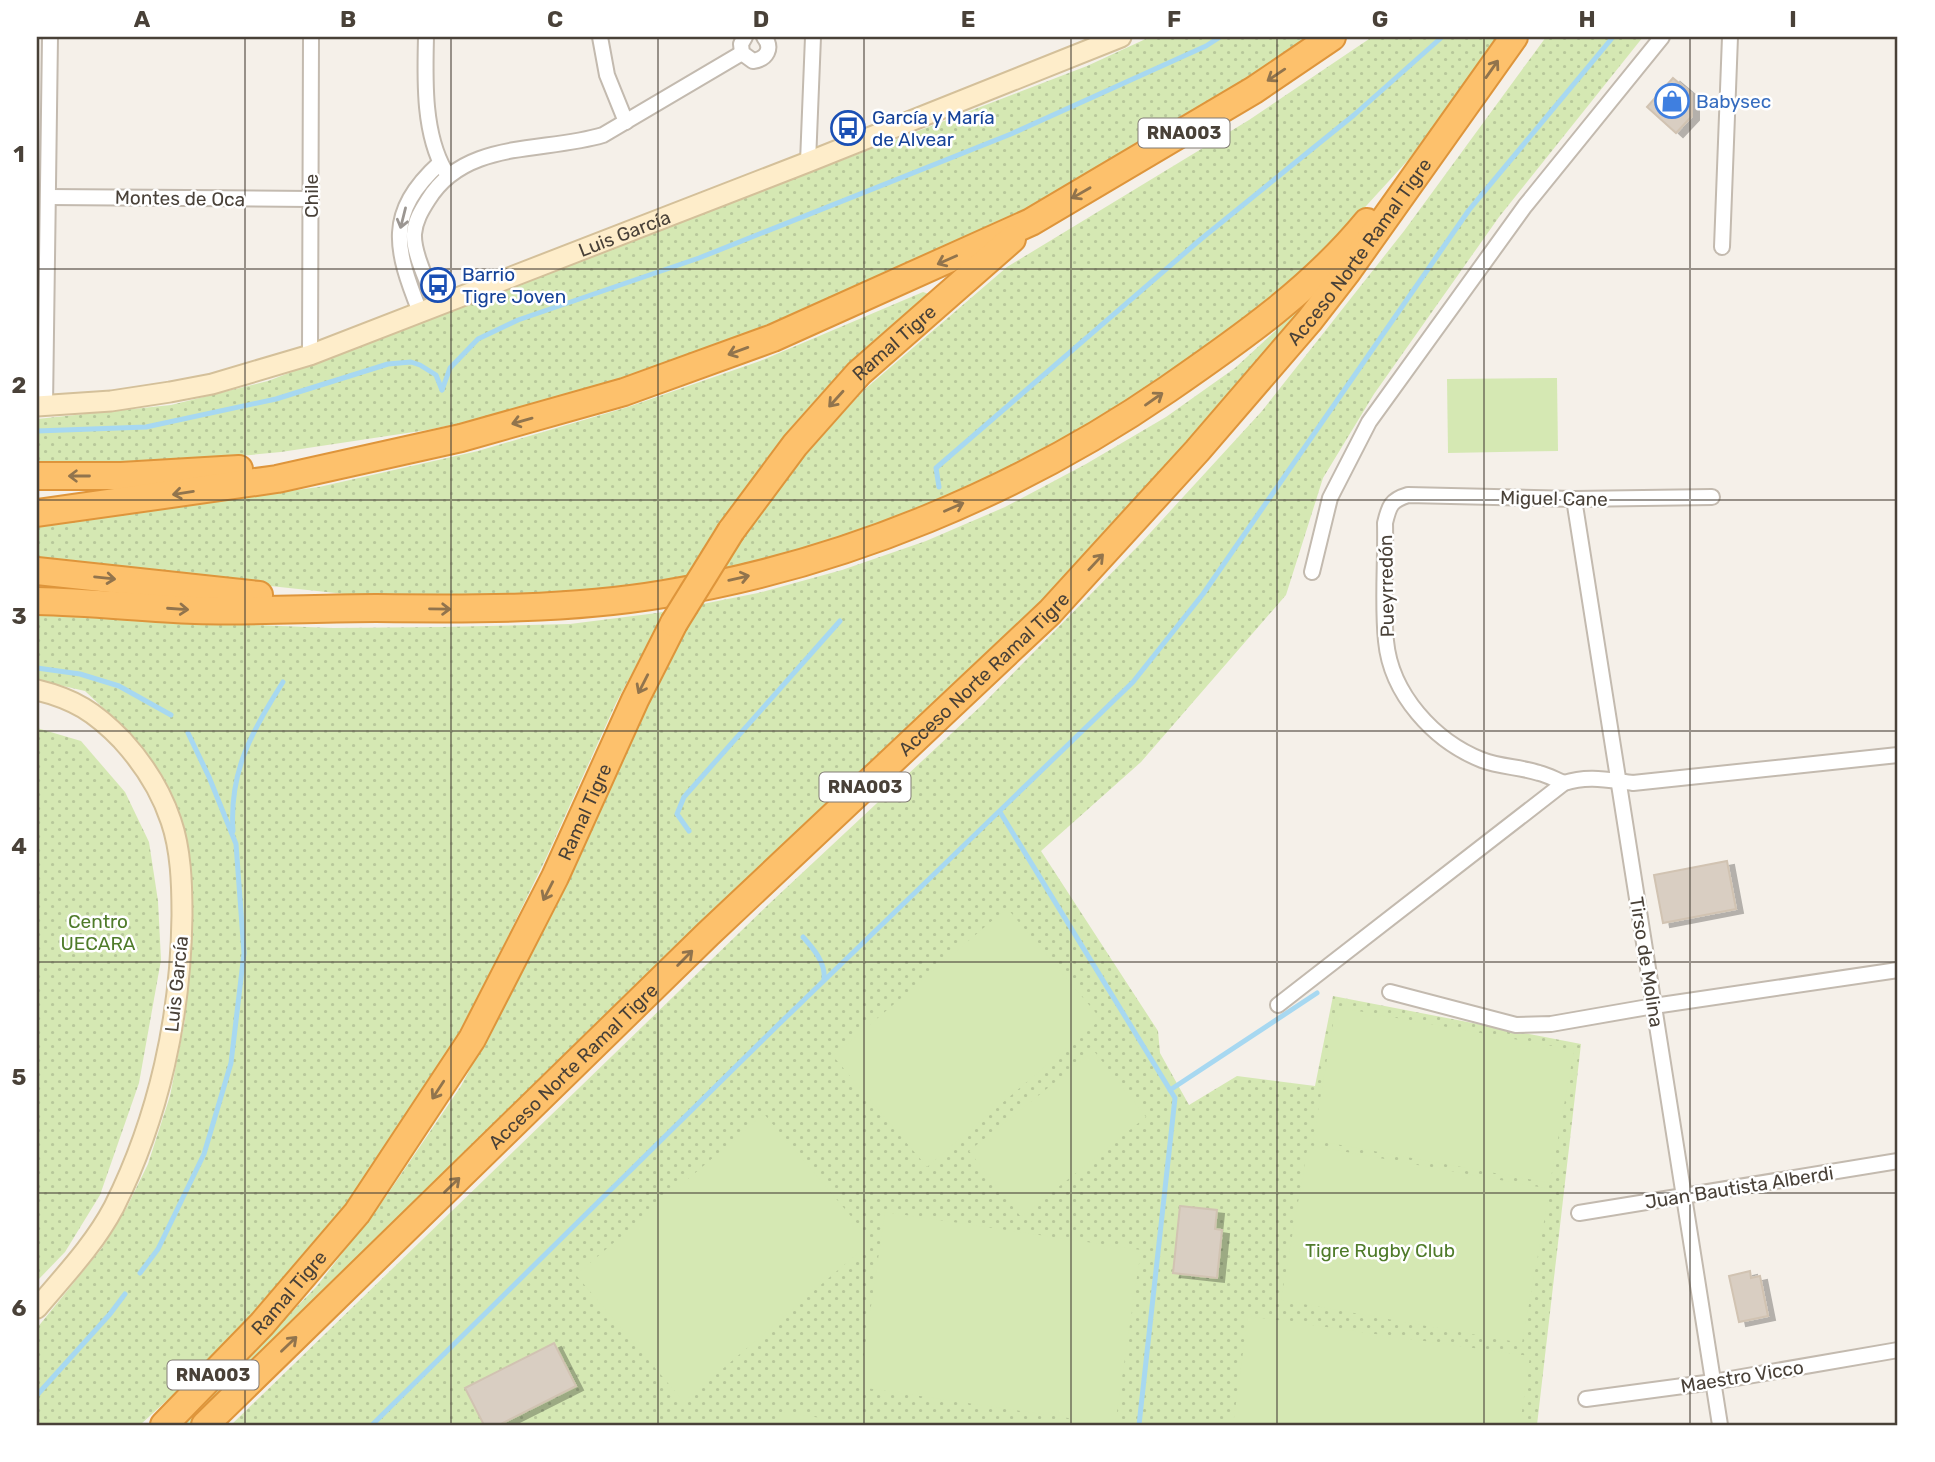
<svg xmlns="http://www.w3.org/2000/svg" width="1935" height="1462" font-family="Rubik,sans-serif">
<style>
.grass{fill:url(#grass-dots)}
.pitch{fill:#d5e8b3}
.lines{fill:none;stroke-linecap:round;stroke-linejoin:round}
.stream{stroke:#a7d8f1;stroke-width:5}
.building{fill:#d9cec2;stroke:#d1c3b2;stroke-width:2;filter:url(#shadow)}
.street-casing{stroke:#c3baaf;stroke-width:18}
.secondary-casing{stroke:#d4c09a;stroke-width:23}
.highway-casing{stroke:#de953b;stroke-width:30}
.street{stroke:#fff;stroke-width:14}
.secondary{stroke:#feedca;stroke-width:19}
.highway{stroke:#fdc16c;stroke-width:26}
.highway-bridge-casing{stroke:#de953b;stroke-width:30;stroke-linecap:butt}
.highway-bridge{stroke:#fdc16c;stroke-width:26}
.oneway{stroke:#91744d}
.oneway2{stroke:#9b9692}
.grid{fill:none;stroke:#494138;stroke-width:2;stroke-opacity:0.55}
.labels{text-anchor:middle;stroke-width:5;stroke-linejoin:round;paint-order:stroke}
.shield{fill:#fff;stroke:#807a74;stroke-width:2}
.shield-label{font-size:18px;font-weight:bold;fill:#494138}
.shop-label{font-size:19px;fill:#366cbe;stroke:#fff;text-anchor:start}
.transit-label{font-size:19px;fill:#164399;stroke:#fff;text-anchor:start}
.street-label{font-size:19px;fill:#494138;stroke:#fff}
.park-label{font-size:19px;fill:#4f7b2a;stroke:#fff}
.neatline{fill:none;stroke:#494138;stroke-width:2.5}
.grid-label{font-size:23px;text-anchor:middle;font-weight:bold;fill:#494138}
</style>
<defs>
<pattern id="grass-dots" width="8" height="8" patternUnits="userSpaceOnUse" patternTransform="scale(1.75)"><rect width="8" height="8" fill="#d5e8b3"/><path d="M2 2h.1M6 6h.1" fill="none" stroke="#b8c89b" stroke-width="1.8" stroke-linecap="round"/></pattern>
<filter id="shadow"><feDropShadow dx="7" dy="4" stdDeviation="0" flood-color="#0004"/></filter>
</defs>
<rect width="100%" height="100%" fill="#f5f0e9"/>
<g class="grass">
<polygon points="1150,37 1310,37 1285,55 1111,163 1002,221 857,290 735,340 600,385 514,412 427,430 281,452 145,465 37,468 37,419 171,405 268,381 1087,66"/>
<path d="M1372,37H1499L1409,159L1346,228L1283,291L1223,339L1070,440L958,496L875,529L679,585L546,598L373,597L37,561V524L319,487L478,451L628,407L760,361L923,292L929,294C888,330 846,366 809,407C774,445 745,488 717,531L742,535L806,454L864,390L1007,267L1249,120Z"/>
<polygon points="1546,37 1643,37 1499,217 1374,394 1323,478 1286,595 1141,762 1041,851 1158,1031 1160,1053 1189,1105 1237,1076 1315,1086 1333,996 1581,1044 1537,1425 231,1425 770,903 982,705 1140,544 1262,411 1404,231"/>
<polygon points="1299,309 1302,312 1142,497 981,666 192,1425 182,1425 317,1286 385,1198 461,1086 527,963 656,683 686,622 656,628 616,703 547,856 491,971 457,1036 419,1099 361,1184 298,1267 213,1358 140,1425 37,1425 37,1328 102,1248 127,1207 148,1164 170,1096 185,1020 191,934 189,862 155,767 119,723 85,691 37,680 37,609 226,624 333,628 442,627 570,624 657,613 758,593 842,570 926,541 1005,507 1086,464 1166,417 1235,368"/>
<polygon points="37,728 81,741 125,792 149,842 158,901 161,960 139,1083 100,1195 65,1252 37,1281"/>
</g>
<g class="pitch">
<polygon points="1557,378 1558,451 1448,453 1447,379"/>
<polygon points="1007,908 1101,1019 927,1167 833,1056"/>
<polygon points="1336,1007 1574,1050 1550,1183 1313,1140"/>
<polygon points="1094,1051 1146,1117 1021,1217 969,1151"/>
<polygon points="764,1114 872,1241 684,1402 576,1275"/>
<polygon points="1308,1145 1550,1189 1522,1343 1281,1300"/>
<polygon points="885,1212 1141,1250 1115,1425 859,1387"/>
<polygon points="1248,1316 1530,1356 1520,1425 1233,1425"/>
<polygon points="780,1412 870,1425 778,1425"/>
</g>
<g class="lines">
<g class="stream">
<polyline points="442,390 450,368 478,339 518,320 699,258 1011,134 1206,46 1220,37"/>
<polyline points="37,431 146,427 276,399 388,364 411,362 420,365 436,375 442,390"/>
<polyline points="939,487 936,468 1201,239 1354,115 1442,37"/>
<polyline points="37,668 80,674 119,686 171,715"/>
<polyline points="1000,812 1175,1098 1139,1425"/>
<path d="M233,831C229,771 252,731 283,682"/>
<polyline points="689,831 677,814 684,797 840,621"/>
<path d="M803,937C813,948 826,963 824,979"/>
<polyline points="1170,1090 1317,993"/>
<polyline points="140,1273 158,1249 204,1154 231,1063 244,953 236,844 209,777 188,733"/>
<polyline points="37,1395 110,1314 125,1294"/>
<polyline points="372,1425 777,1026 1133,682 1203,594 1469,210 1613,37"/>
</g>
</g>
<g class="building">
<polygon points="1673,78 1692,94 1692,116 1676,133 1647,107"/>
<polygon points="1727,861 1736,909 1663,923 1654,875"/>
<polygon points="1180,1206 1217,1210 1215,1229 1222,1230 1217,1278 1173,1273"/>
<polygon points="1750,1271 1751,1278 1760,1276 1768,1316 1739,1322 1729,1276"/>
<polygon points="554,1343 576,1386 499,1425 484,1425 465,1388"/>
</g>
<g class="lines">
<g class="street-casing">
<g id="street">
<path d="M426,37C425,79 423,133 445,171"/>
<polyline points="600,37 607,75 626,122"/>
<path d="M745,37L741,44L742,53L753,61C767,59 773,48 764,37"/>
<polyline points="808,162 813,37"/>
<polyline points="48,197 311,199"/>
<polyline points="1722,247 1730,37"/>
<path d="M437,306C430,287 413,254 414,234C415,221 421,211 428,200C465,139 544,153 603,135L742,53"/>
<path d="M420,312C395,249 385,213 440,163"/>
<polyline points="310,355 311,37"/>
<polyline points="45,406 50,37"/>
<polyline points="1574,499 1720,1425"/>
<polyline points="1312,572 1330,498 1369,422 1525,206 1662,37"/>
<path d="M1564,783C1556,780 1548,775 1539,773C1521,767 1500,767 1482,760C1434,741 1391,694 1386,641C1382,603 1386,561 1385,523C1389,506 1391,500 1408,495L1574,499L1712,497"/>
<polyline points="1390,992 1516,1025 1551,1024 1654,1006 1898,970"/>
<path d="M1278,1005L1564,783C1588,775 1608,780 1633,783L1898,755"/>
<polyline points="1579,1213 1898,1161"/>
<polyline points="1586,1399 1713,1382 1898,1350"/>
</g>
</g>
<g class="secondary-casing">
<g id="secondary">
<path id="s1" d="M37,406L111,401L170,392L212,384L310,355L808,162L1121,37"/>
<path d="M37,690C74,699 95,712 122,740C143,763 161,791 171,821C181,850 182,884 182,915C181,1016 159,1117 114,1207C94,1245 64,1276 37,1308"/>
</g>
</g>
<g class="highway-casing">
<g id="highway">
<polyline points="37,476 121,476 239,469"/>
<polyline points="37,513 277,479 461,438 624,392 773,338 1031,222 1254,90 1332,37"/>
<path id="s2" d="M731,531L795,445L859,373L1012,239"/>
<polyline points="37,571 259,595"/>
<path d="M37,601C90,602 142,608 195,610C255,612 316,608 376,608C472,609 569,610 664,594C842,565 1020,491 1168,389C1239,340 1312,289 1367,222"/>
<path id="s3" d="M164,1425L262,1324L357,1213L472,1039L555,877L635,700L674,623"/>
<path id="s4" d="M205,1425L708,934L1050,612L1197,451L1309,321L1347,272L1514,37"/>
</g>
</g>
<use href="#street" class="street"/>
<use href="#secondary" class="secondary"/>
<use href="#highway" class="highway"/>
<g class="highway-bridge-casing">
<polyline id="highway-bridge" points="674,623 731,531"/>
</g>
<use href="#highway-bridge" class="highway-bridge"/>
</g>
<defs><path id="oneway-shaft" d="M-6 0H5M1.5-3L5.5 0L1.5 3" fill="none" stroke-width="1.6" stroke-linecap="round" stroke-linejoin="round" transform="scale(1.75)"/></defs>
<g class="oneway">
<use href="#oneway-shaft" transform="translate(1492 69) rotate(-55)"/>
<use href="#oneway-shaft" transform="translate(1276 75) rotate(146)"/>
<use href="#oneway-shaft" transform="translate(1081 193) rotate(150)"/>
<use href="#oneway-shaft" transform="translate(947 260) rotate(156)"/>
<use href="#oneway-shaft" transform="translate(738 351) rotate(160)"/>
<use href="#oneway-shaft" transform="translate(836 399) rotate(132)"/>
<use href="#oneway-shaft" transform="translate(1154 399) rotate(-35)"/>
<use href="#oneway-shaft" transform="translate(522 421) rotate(164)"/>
<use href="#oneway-shaft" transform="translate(79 476) rotate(180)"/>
<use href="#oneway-shaft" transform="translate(183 493) rotate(171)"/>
<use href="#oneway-shaft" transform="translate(954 507) rotate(-24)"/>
<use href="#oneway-shaft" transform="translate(1096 562) rotate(-47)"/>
<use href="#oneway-shaft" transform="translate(105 578) rotate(6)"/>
<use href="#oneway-shaft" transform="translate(739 578) rotate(-13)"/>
<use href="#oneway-shaft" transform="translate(178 609) rotate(4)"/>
<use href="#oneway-shaft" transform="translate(440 609) rotate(1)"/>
<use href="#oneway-shaft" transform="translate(643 684) rotate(117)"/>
<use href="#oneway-shaft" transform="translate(548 891) rotate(117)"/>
<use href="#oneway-shaft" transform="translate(685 958) rotate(-45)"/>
<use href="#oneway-shaft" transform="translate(438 1090) rotate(123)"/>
<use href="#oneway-shaft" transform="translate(452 1185) rotate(-44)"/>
<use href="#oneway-shaft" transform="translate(289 1344) rotate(-44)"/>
</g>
<use class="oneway2" href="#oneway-shaft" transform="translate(403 218) rotate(104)"/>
<path class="grid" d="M245,37V1425M451,37V1425M658,37V1425M864,37V1425M1071,37V1425M1277,37V1425M1484,37V1425M1690,37V1425M37,269H1898M37,500H1898M37,731H1898M37,962H1898M37,1193H1898"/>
<defs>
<g id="shop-ring" transform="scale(1.75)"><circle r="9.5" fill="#fff" stroke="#3f7fe0" stroke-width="1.5"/><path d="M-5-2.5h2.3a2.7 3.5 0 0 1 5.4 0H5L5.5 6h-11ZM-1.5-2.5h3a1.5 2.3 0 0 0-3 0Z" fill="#3f7fe0"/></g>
<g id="bus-ring" transform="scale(1.75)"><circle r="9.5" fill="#fff" stroke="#1a4fb4" stroke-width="1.5"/><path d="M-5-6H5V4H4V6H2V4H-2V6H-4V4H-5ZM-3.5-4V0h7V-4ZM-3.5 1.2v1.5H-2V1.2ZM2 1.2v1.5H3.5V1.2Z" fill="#1a4fb4"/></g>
</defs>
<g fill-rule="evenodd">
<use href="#shop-ring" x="1672" y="101"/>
<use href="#bus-ring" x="848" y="128"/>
<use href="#bus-ring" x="438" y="285"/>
</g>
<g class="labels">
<g class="shield">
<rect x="1138.5" y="118.5" width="91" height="29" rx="5"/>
<rect x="819.5" y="772.5" width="91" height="29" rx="5"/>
<rect x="167.5" y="1360.5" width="91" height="29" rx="5"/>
</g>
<g class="shield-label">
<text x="1184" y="139">RNA003</text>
<text x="865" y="793">RNA003</text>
<text x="213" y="1381">RNA003</text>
</g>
<g class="shop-label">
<text x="1696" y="108">Babysec</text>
</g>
<g class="transit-label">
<text x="872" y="124">García y María<tspan x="872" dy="22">de Alvear</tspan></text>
<text x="462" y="281">Barrio<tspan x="462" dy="22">Tigre Joven</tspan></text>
</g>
<g class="street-label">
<text transform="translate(311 196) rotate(-90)" y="7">Chile</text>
<text transform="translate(180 198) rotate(1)" y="7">Montes de Oca</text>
<text dy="7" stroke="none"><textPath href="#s1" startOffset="616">Luis García</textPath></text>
<text dy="7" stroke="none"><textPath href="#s4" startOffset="1648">Acceso Norte Ramal Tigre</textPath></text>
<text dy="7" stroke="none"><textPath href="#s2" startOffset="250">Ramal Tigre</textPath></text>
<text transform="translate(1554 498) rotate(1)" y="7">Miguel Cane</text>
<text transform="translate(1386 586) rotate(-91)" y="7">Pueyrredón</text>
<text dy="7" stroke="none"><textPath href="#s4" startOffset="1082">Acceso Norte Ramal Tigre</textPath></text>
<text dy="7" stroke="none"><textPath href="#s3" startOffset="749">Ramal Tigre</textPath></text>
<text transform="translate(1647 962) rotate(81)" y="7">Tirso de Molina</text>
<text transform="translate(176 984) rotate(-84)" y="7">Luis García</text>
<text dy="7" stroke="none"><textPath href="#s4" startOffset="514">Acceso Norte Ramal Tigre</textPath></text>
<text transform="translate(1739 1187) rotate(-9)" y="7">Juan Bautista Alberdi</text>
<text dy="7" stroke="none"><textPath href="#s3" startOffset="182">Ramal Tigre</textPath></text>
<text transform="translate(1742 1376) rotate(-9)" y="7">Maestro Vicco</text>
</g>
<g class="park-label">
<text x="98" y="928">Centro<tspan x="98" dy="22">UECARA</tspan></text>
<text x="1380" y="1257">Tigre Rugby Club</text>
</g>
</g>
<rect width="1935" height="1462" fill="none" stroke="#ffffff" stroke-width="77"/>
<rect x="38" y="38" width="1858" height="1386" class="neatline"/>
<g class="grid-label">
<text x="142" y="27">A</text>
<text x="348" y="27">B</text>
<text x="555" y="27">C</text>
<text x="761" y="27">D</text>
<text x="968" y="27">E</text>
<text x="1174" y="27">F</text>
<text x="1380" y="27">G</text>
<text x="1587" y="27">H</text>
<text x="1793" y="27">I</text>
<text x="19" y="162">1</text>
<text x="19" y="393">2</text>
<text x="19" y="624">3</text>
<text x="19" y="854">4</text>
<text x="19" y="1085">5</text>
<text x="19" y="1316">6</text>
</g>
</svg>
